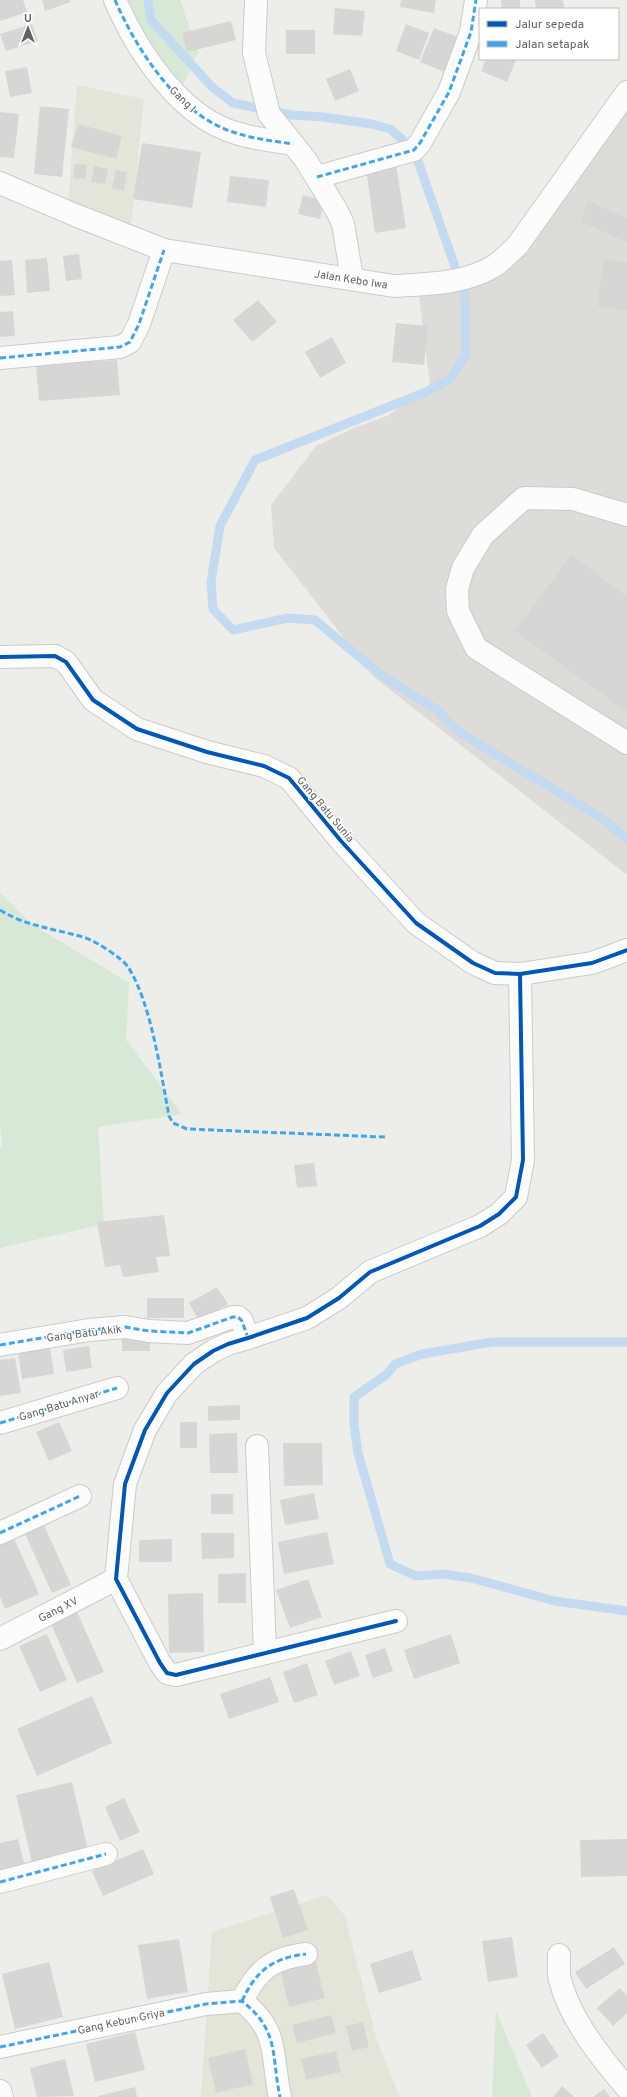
<svg xmlns="http://www.w3.org/2000/svg" width="627" height="2097" font-family="Overpass,sans-serif">
<style>
.commercial{fill:#e5e4d8}
.industrial{fill:#dddcd9}
.green{fill:#d8e8d7}
.lines{fill:none;stroke-linecap:round;stroke-linejoin:round}
.stream{stroke:#c3daf1;stroke-width:9}
.building{fill:#d7d6d4}
.minor-casing{stroke:#cacbca;stroke-width:24}
.minor{stroke:#fcfcfc;stroke-width:22}
.quiet{stroke:#41a5ee;stroke-width:3;stroke-dasharray:6 3;stroke-linecap:butt}
.cycleway-casing{stroke:#fff;stroke-width:6}
.cycleway{stroke:#0057b8;stroke-width:4}
.labels{text-anchor:middle;stroke-width:3;stroke-linejoin:round;paint-order:stroke}
.street-label{font-size:11px;fill:#5e6165;stroke:#fff}
</style>
<rect width="100%" height="100%" fill="#edede9"/>
<g class="commercial">
<polygon points="77,85 144,99 129,244 67,223"/>
<polygon points="327,1895 345,1916 377,2041 400,2097 201,2097 212,1932"/>
</g>
<polygon class="industrial" points="627,99 627,875 375,678 274,548 271,505 316,446 354,428 389,415 430,385 418,287 520,260"/>
<g class="green">
<polygon points="106,0 180,0 198,52 183,85 122,39"/>
<polygon points="0,893 33,925 129,983 126,1040 182,1114 98,1127 104,1224 0,1248 0,1148 3,1147 0,1128"/>
<polygon points="496,2011 532,2097 492,2097"/>
</g>
<g class="lines">
<g class="stream">
<polyline points="148,0 151,20 212,87 233,103 292,115 323,117 372,124 390,129 414,150 465,295 466,354 451,378 426,392 255,460 220,526 211,582 213,609 233,630 288,618 315,620 382,676 436,709 456,730 603,819 627,839"/>
<polyline points="627,1342 493,1342 422,1354 395,1364 386,1375 354,1397 354,1425 358,1453 390,1564 416,1576 443,1574 471,1578 555,1601 627,1611"/>
</g>
</g>
<g class="building">
<polygon points="0,0 23,0 27,12 0,21"/>
<polygon points="42,0 70,0 71,2 45,11"/>
<polygon points="401,0 436,0 434,13 400,7"/>
<polygon points="501,0 520,0 520,9 502,9"/>
<polygon points="535,0 563,0 564,8 536,9"/>
<polygon points="335,8 365,11 362,36 333,34"/>
<polygon points="231,21 236,40 187,52 182,33"/>
<polygon points="32,24 38,41 6,51 0,34"/>
<polygon points="406,24 429,33 419,60 396,51"/>
<polygon points="434,28 458,37 445,72 420,62"/>
<rect x="286" y="30" width="29" height="24"/>
<polygon points="486,59 516,60 507,82 481,71"/>
<polygon points="27,67 32,93 10,97 5,71"/>
<polygon points="350,69 359,91 335,101 326,79"/>
<polygon points="40,106 69,109 62,177 34,174"/>
<polygon points="0,112 19,114 14,158 0,157"/>
<polygon points="78,124 122,136 116,159 71,147"/>
<polygon points="142,143 201,152 192,208 133,199"/>
<polygon points="75,164 87,165 85,179 73,178"/>
<polygon points="396,164 406,228 375,233 366,169"/>
<polygon points="94,166 108,169 105,184 91,182"/>
<polygon points="116,170 127,172 124,191 112,188"/>
<polygon points="230,176 269,180 266,207 227,202"/>
<polygon points="303,195 325,201 320,219 298,214"/>
<polygon points="589,201 627,218 627,242 580,221"/>
<polygon points="79,254 82,279 66,281 63,256"/>
<polygon points="47,258 50,291 27,293 25,260"/>
<polygon points="604,259 627,262 627,311 597,306"/>
<polygon points="12,260 15,295 0,296 0,261"/>
<polygon points="258,300 277,322 252,342 233,320"/>
<polygon points="13,311 15,336 0,337 0,312"/>
<polygon points="396,323 428,326 424,365 392,362"/>
<polygon points="332,337 346,363 320,378 305,352"/>
<polygon points="117,360 120,395 39,401 36,366"/>
<polygon points="571,555 627,596 627,712 515,631"/>
<polygon points="314,1163 317,1186 297,1188 294,1165"/>
<polygon points="164,1215 170,1256 156,1257 159,1272 123,1277 120,1265 105,1267 97,1222"/>
<polygon points="217,1287 228,1304 199,1321 189,1303"/>
<rect x="147" y="1298" width="37" height="20"/>
<rect x="122" y="1333" width="28" height="18"/>
<polygon points="89,1346 92,1368 66,1372 63,1350"/>
<polygon points="50,1348 54,1374 22,1379 18,1353"/>
<polygon points="15,1358 21,1393 0,1396 0,1360"/>
<polygon points="240,1405 240,1420 208,1421 208,1406"/>
<polygon points="59,1422 72,1451 49,1461 36,1432"/>
<rect x="180" y="1422" width="17" height="26"/>
<polygon points="237,1433 238,1473 210,1473 209,1434"/>
<polygon points="283,1443 322,1443 323,1485 284,1486"/>
<polygon points="314,1493 319,1519 285,1525 280,1500"/>
<rect x="211" y="1494" width="22" height="20"/>
<polygon points="44,1525 71,1585 52,1593 25,1534"/>
<polygon points="327,1532 334,1564 284,1574 278,1542"/>
<polygon points="201,1533 234,1533 234,1558 202,1559"/>
<polygon points="13,1536 39,1594 5,1609 0,1597 0,1542"/>
<polygon points="172,1539 172,1562 139,1562 139,1540"/>
<polygon points="246,1573 246,1603 218,1603 218,1574"/>
<polygon points="308,1579 322,1617 290,1628 276,1590"/>
<polygon points="203,1593 204,1652 169,1653 168,1594"/>
<polygon points="77,1612 104,1672 77,1683 51,1624"/>
<polygon points="47,1634 67,1680 40,1692 19,1646"/>
<polygon points="451,1634 460,1663 414,1679 404,1650"/>
<polygon points="385,1648 393,1671 373,1678 365,1655"/>
<polygon points="351,1651 360,1676 334,1685 325,1661"/>
<polygon points="307,1663 318,1695 294,1703 283,1672"/>
<polygon points="270,1677 279,1702 229,1719 220,1694"/>
<polygon points="92,1696 112,1743 37,1776 17,1729"/>
<polygon points="72,1782 89,1854 33,1866 16,1795"/>
<polygon points="124,1798 140,1832 120,1841 105,1807"/>
<polygon points="18,1839 25,1868 0,1874 0,1843"/>
<polygon points="627,1839 627,1876 581,1877 580,1840"/>
<polygon points="143,1849 154,1874 103,1896 92,1871"/>
<polygon points="294,1889 308,1930 283,1938 270,1897"/>
<polygon points="512,1937 518,1977 488,1982 482,1941"/>
<polygon points="179,1939 188,1992 147,1999 138,1945"/>
<polygon points="614,1947 625,1964 586,1989 575,1972"/>
<polygon points="412,1950 422,1980 379,1993 370,1964"/>
<polygon points="315,1959 325,1998 289,2007 280,1968"/>
<polygon points="49,1962 63,2017 15,2029 2,1974"/>
<polygon points="620,1988 627,1996 627,2013 613,2026 597,2008"/>
<polygon points="331,2015 336,2033 297,2043 292,2025"/>
<polygon points="363,2022 369,2047 352,2051 346,2026"/>
<polygon points="135,2032 145,2070 95,2082 86,2044"/>
<polygon points="543,2033 559,2056 542,2068 526,2045"/>
<polygon points="245,2049 253,2084 216,2093 208,2058"/>
<polygon points="336,2051 341,2072 306,2080 301,2059"/>
<polygon points="65,2059 74,2096 37,2097 30,2068"/>
<polygon points="562,2086 574,2097 553,2097"/>
<polygon points="135,2087 137,2097 98,2097 98,2096"/>
<polygon points="604,2089 610,2097 593,2097"/>
</g>
<g class="lines">
<g class="minor-casing">
<g id="minor">
<path d="M115,0C137,51 180,117 236,133C254,139 274,141 293,144"/>
<polyline points="256,0 254,53 269,114 305,159 337,211 343,224 352,278"/>
<polyline points="317,177 414,150 420,143 449,92 471,32 476,0"/>
<path d="M0,183L75,215L164,250L394,286C427,284 465,284 494,266C502,261 510,252 517,246L627,92"/>
<polyline points="0,358 120,347 130,342 139,324 164,250"/>
<polyline points="627,515 573,499 524,498 483,535 463,568 457,589 458,611 476,648 627,743"/>
<polyline points="0,657 55,656 66,662 93,700 137,729 207,752 264,766 289,778 341,841 416,923 473,963 495,973 520,974 592,963 627,950"/>
<polyline points="0,1345 89,1330 125,1327 149,1331 188,1333 233,1317 238,1317 242,1321 248,1338"/>
<polyline points="0,1423 117,1388"/>
<polyline points="257,1446 265,1651"/>
<polyline points="0,1533 80,1496"/>
<polyline points="396,1621 176,1675 167,1673 160,1663 116,1579 125,1484 145,1430 167,1393 194,1364 213,1351 228,1344 248,1338 307,1318 339,1298 370,1272 480,1226 499,1214 516,1197 523,1160 520,974"/>
<polyline points="0,1639 116,1579"/>
<polyline points="0,1882 106,1854"/>
<path d="M559,1955C559,1963 558,1973 560,1980C570,2019 601,2058 627,2088"/>
<path d="M242,2001C256,1971 272,1958 306,1954"/>
<path d="M0,2047L206,2004L242,2001C280,2031 271,2055 280,2097"/>
<polyline points="0,2091 2,2097"/>
</g>
</g>
<use href="#minor" class="minor"/>
<g class="quiet">
<path d="M115,0C137,51 180,117 236,133C254,139 274,141 293,144"/>
<polyline points="317,177 414,150 420,143 449,92 471,32 476,0"/>
<polyline points="0,358 120,347 130,342 139,324 164,250"/>
<path d="M0,910C27,927 57,929 86,938C97,942 122,958 128,967C151,1002 161,1074 169,1116L173,1123L187,1129L385,1137"/>
<polyline points="0,1345 89,1330 125,1327 149,1331 188,1333 233,1317 238,1317 242,1321 248,1338"/>
<polyline points="0,1423 117,1388"/>
<polyline points="0,1533 80,1496"/>
<polyline points="0,1882 106,1854"/>
<path d="M242,2001C256,1971 272,1958 306,1954"/>
<path d="M0,2047L206,2004L242,2001C280,2031 271,2055 280,2097"/>
</g>
<g class="cycleway-casing">
<g id="cycleway">
<polyline points="0,657 55,656 66,662 93,700 137,729 207,752 264,766 289,778 341,841 416,923 473,963 495,973 520,974 592,963 627,950"/>
<polyline points="396,1621 176,1675 167,1673 160,1663 116,1579 125,1484 145,1430 167,1393 194,1364 213,1351 228,1344 248,1338 307,1318 339,1298 370,1272 480,1226 499,1214 516,1197 523,1160 520,974"/>
</g>
</g>
<use href="#cycleway" class="cycleway"/>
</g>
<g class="labels">
<g class="street-label">
<text transform="translate(183 99) rotate(43)" y="4">Gang I</text>
<text transform="translate(351 279) rotate(9)" y="4">Jalan Kebo Iwa</text>
<text transform="translate(326 809) rotate(50)" y="4">Gang Batu Sunia</text>
<text transform="translate(84 1333) rotate(-7)" y="4">Gang Batu Akik</text>
<text transform="translate(59 1405) rotate(-17)" y="4">Gang Batu Anyar</text>
<text transform="translate(58 1609) rotate(-27)" y="4">Gang XV</text>
<text transform="translate(121 2021) rotate(-12)" y="4">Gang Kebun Griya</text>
</g>
</g>
<rect x="479" y="8" width="140" height="52" fill="#ffffff" stroke="#bfc0c1"/>
<rect x="487" y="21" width="20" height="6" fill="#0057b8" stroke="#bfc0c1"/>
<text x="515" y="28" font-size="12" fill="#5e6165">Jalur sepeda</text>
<rect x="487" y="41" width="20" height="6" fill="#41a5ee" stroke="#bfc0c1"/>
<text x="515" y="48" font-size="12" fill="#5e6165">Jalan setapak</text>
<g transform="translate(28 28)" stroke="#ffffff" stroke-width="3" paint-order="stroke">
<path d="M0-3L7 15L0 10L-7 15Z" fill="#5e6165"/>
<text y="-6" font-size="11" font-weight="bold" text-anchor="middle" fill="#5e6165">U</text>
</g>
</svg>
